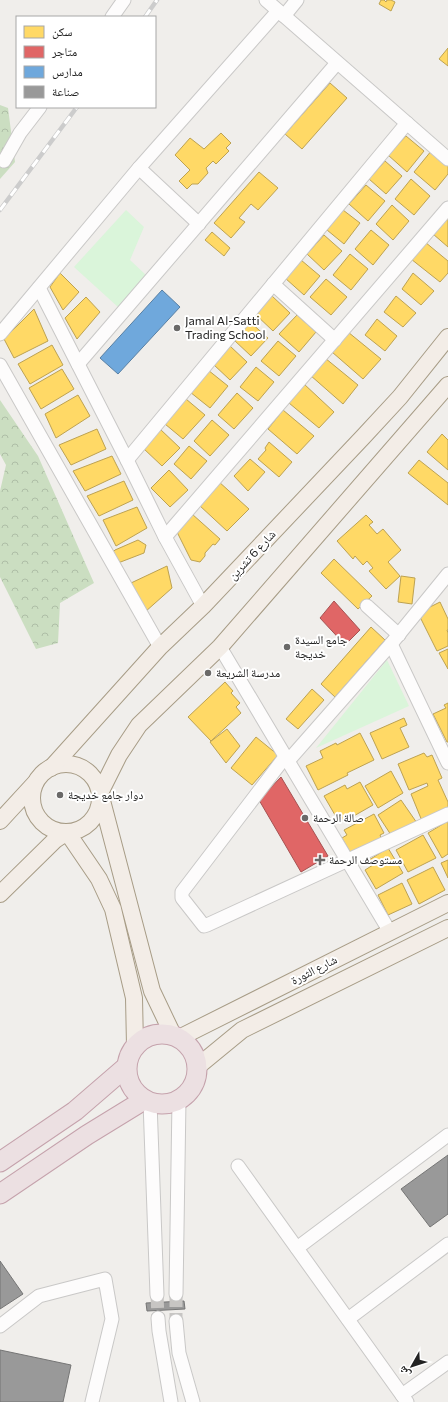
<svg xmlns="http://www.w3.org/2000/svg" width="448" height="1402" font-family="Commissioner,'Noto Naskh Arabic',sans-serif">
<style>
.forest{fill:url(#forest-crowns)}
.park{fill:#daf5da}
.homes{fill:#ffd966;stroke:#bda252}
.shops{fill:#e06666;stroke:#a75252}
.schools{fill:#6fa8dc;stroke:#5880a4}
.industry{fill:#999;stroke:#757575}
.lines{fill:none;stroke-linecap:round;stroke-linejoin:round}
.minor-tunnel{stroke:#c7c5c3;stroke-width:13;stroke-dasharray:13 6;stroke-linecap:butt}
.minor-casing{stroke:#c9c8c7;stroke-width:15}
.major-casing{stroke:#a79c86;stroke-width:18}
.highway-casing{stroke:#c5a2ac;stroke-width:21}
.minor{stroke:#fdfcfc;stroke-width:13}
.major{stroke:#f3ede7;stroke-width:16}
.highway{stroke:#ece0e2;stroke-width:19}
.rail-casing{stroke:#ccc;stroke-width:4.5}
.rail{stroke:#fff;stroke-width:3;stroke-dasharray:9;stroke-linecap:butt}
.poi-dot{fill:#6a6968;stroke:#fff;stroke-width:1.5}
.labels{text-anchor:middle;stroke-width:4;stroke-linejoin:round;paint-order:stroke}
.poi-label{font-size:12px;fill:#222;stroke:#fff;text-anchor:start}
.street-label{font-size:12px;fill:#222;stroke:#fff}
</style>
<defs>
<pattern id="forest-crowns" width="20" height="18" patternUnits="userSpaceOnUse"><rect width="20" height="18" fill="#cbdec1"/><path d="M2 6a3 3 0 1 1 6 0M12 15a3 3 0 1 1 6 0" fill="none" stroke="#aebea6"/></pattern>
</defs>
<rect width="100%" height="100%" fill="#f0eeeb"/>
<g class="forest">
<polygon points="0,105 8,108 15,162 0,179"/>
<polygon points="0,400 38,456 94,583 60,603 58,643 36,649 0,577 0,491 6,465 0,454"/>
</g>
<g class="park">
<polygon points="126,210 144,227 130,260 147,276 118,307 74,267"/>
<polygon points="387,660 409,706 316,748"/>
</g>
<g class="homes">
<polygon points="381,0 384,0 386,2 387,0 391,0 395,2 391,11 379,4"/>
<polygon points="448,48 448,66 439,59"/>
<polygon points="330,83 347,98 302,149 285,134"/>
<polygon points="221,133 231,143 226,148 229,151 216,164 213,161 206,168 208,173 198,184 192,184 187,189 179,181 190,170 175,155 190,138 204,149"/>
<polygon points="406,136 424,151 407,172 388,155"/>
<polygon points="432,150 448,164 448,174 435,190 414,172"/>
<polygon points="385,161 402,176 386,194 369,179"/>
<polygon points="259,172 278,188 258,210 251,204 239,218 245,222 231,238 214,223"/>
<polygon points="411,179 430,196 414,215 395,199"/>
<polygon points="366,185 385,201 368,221 349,204"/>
<polygon points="392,205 409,221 393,240 376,224"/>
<polygon points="343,210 360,223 344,244 327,230"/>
<polygon points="448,217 448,247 433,234"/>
<polygon points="371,230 389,245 373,265 355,249"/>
<polygon points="212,232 230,248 224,256 205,240"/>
<polygon points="324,235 342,251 324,270 307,254"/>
<polygon points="425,242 448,261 448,273 440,282 411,259"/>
<polygon points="350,254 368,269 351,290 333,275"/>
<polygon points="301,260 320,276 304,295 285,278"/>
<polygon points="60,273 79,292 63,310 50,287"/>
<polygon points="413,273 434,291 421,305 402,289"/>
<polygon points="326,279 347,297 331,315 310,297"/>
<polygon points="271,295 290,313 273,331 254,313"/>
<polygon points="396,296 416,313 403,327 384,312"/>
<polygon points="86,297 100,312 77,339 65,318"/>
<polygon points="34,309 48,341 14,358 4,339"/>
<polygon points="297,315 316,332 299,352 279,334"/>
<polygon points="377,319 397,336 385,351 365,335"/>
<polygon points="250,322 268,338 251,356 234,340"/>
<polygon points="348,332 381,359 363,379 332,352"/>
<polygon points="278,341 296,356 279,376 261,361"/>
<polygon points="52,345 63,365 30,384 18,364"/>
<polygon points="230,346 247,362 230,380 213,364"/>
<polygon points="325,358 358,385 343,404 310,375"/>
<polygon points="256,367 274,382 258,401 240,387"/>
<polygon points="62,369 74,389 41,409 29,388"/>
<polygon points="208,370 228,386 210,408 190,392"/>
<polygon points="304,384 334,412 319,428 289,403"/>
<polygon points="237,393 253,408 234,429 218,415"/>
<polygon points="78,395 90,416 56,438 45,414"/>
<polygon points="186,399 205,415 183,439 165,424"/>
<polygon points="283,410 314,436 297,454 268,429"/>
<polygon points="212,420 229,435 210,456 194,441"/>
<polygon points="97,429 106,449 71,465 59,445"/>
<polygon points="160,429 180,448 162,466 143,448"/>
<polygon points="442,434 448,440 448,470 427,452"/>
<polygon points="269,442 292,462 279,477 258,459 266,450 265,448"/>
<polygon points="189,446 207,461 191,479 174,464"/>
<polygon points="112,456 121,474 85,491 73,471"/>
<polygon points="250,459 265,472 248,491 234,476"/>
<polygon points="419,460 448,483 448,505 408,473"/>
<polygon points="169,470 188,490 170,507 151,488"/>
<polygon points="124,481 133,500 99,516 87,496"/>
<polygon points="218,481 249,509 227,531 199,505"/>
<polygon points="137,507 147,528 116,546 103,520"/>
<polygon points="192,514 220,539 215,545 213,544 205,553 205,556 200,562 191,560 176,530"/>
<polygon points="366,515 373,522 369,525 377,534 383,529 401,550 388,562 400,576 386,589 369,571 373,568 367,561 363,565 355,556 353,559 337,541"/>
<polygon points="138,540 146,545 144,553 118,563 111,554 115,550"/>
<polygon points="334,559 372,596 358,609 321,573"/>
<polygon points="167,566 172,588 145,612 131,583"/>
<polygon points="401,576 415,578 412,604 398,602"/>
<polygon points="440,602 448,619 448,630 447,630 448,633 448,646 437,651 418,613"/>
<polygon points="371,627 385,640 335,697 321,684"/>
<polygon points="448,649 448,669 439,653"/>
<polygon points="225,682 233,691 231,693 240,703 236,707 241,713 211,741 188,717"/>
<polygon points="312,689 324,700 298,729 286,719"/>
<polygon points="448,703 448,742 447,742 433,714 446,708 444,705"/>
<polygon points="404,718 407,725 400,728 409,747 382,759 370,733"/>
<polygon points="227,729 240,746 226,763 210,742"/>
<polygon points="360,733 374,760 347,773 348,775 318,790 306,766 323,758 320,751 336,743 337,745"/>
<polygon points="256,737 278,755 252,785 231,768"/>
<polygon points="424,753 427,757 432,755 442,778 438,780 448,802 448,809 422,821 411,794 428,786 427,783 409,790 398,764"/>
<polygon points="391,771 403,793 378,808 365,786"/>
<polygon points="360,782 373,805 352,817 351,815 339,822 324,796 345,785 347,789"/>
<polygon points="401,800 417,823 391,835 378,815"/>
<polygon points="374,814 384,833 380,835 382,840 352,856 342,838 347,835 344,830"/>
<polygon points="448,821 448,854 442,858 428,833"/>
<polygon points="423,835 436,858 408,872 396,850"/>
<polygon points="388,848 403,873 376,889 365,870 373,865 369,860"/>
<polygon points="448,860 448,878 441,863"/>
<polygon points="433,867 445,890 419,904 407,880"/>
<polygon points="402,883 412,904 388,915 378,895"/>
</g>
<g class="shops">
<polygon points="334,601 360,630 345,645 320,618"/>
<polygon points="281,777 328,856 301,872 259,800"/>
</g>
<polygon class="schools" points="162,290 180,307 118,374 100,358"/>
<g class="industry">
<polygon points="448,1155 448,1214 430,1227 401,1189"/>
<polygon points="0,1261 23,1294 0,1309"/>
<polygon points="184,1301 185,1309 147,1311 146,1303"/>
<polygon points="0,1350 71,1365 63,1402 0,1402"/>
</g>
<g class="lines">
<g class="minor-tunnel">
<polyline points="176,1294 176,1321"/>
<polyline points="157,1295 158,1318"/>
</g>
<g class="minor-casing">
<g id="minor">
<polyline points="266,0 448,159"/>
<polyline points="284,16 297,0"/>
<polyline points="112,17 124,0"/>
<polyline points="4,161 20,133 40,107"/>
<polyline points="139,168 199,224"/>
<polyline points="273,284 335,340"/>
<polyline points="39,288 127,460 165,537 203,606"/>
<polyline points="0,334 139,168 278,11"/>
<polyline points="78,364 337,63"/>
<polyline points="0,365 160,647"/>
<polyline points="127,460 407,123"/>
<polyline points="165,537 448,208"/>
<polyline points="367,606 399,635"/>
<polyline points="391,644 448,763"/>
<polyline points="220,647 390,932"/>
<polyline points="285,757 182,892 182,898 204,926 207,925 448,814"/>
<polyline points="288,761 391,644 448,574"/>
<polyline points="150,1102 157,1295"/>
<polyline points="238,1166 407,1402"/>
<polyline points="297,1248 448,1135"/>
<polyline points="176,1294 179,1100"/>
<polyline points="158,1318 159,1331 171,1402"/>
<polyline points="348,1319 448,1244"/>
<polyline points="176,1321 179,1353 193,1402"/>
<polyline points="0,1326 39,1296 105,1279 112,1319 92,1402"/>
<polyline points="402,1395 448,1362"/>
</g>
</g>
<g class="major-casing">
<g id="major">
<circle cx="66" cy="798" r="34"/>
<polyline points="51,768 160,647 203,606 363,437 400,397 448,337"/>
<polyline points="0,821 35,783"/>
<polyline points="0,894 55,840 67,832 99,879 113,909 134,998 135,1045"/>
<polyline points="173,1035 152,991 100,793 119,755 139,725 220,647 448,385"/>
<polyline points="179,1038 448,903"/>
<polyline points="197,1067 242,1030 448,928"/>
</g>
</g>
<g class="highway-casing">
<g id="highway">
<circle cx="162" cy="1069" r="35"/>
<polyline points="0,1162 75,1111 126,1067"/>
<polyline points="0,1194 87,1135 144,1100"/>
</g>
</g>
<use href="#minor" class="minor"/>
<use href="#major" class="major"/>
<use href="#highway" class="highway"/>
<g class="rail-casing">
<g id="rail">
<polyline points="145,17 157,0"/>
<polyline points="0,210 77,107"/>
</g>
</g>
<use href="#rail" class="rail"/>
</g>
<g class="poi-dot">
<circle cx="177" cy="328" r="4"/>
<circle cx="287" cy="647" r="4"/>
<circle cx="208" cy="673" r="4"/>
<circle cx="60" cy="795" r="4"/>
<circle cx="305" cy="818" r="4"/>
<path d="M318 854h4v4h4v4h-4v4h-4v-4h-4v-4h4z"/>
</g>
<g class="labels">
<g class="poi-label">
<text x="185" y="325">Jamal Al-Satti<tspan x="185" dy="14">Trading School</tspan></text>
<text x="295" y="644">جامع السيدة<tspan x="295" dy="14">خديجة</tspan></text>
<text x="216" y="677">مدرسة الشريعة</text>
<text x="68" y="799">دوار جامع خديجة</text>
<text x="313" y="822">صالة الرحمة</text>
<text x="329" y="864">مستوصف الرحمة</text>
</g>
<g class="street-label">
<text transform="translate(252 555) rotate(-47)" y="4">شارع 6 تشرين</text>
<text transform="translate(314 970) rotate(-27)" y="4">شارع الثورة</text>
</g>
</g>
<rect x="16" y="16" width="140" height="92" fill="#ffffff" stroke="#a7a7a7"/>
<rect x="24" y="26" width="20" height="12" fill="#ffd966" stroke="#a7a7a7"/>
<text x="52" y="36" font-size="12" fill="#222222">سكن</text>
<rect x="24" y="46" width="20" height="12" fill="#e06666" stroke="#a7a7a7"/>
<text x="52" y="56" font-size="12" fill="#222222">متاجر</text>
<rect x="24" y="66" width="20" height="12" fill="#6fa8dc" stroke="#a7a7a7"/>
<text x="52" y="76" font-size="12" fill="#222222">مدارس</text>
<rect x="24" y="86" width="20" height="12" fill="#999999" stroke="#a7a7a7"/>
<text x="52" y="96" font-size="12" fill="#222222">صناعة</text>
<g transform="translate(412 1366) rotate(231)" stroke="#ffffff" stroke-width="3" paint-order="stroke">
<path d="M0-3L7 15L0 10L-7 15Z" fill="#222222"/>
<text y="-6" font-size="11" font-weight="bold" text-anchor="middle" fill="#222222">ش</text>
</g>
</svg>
